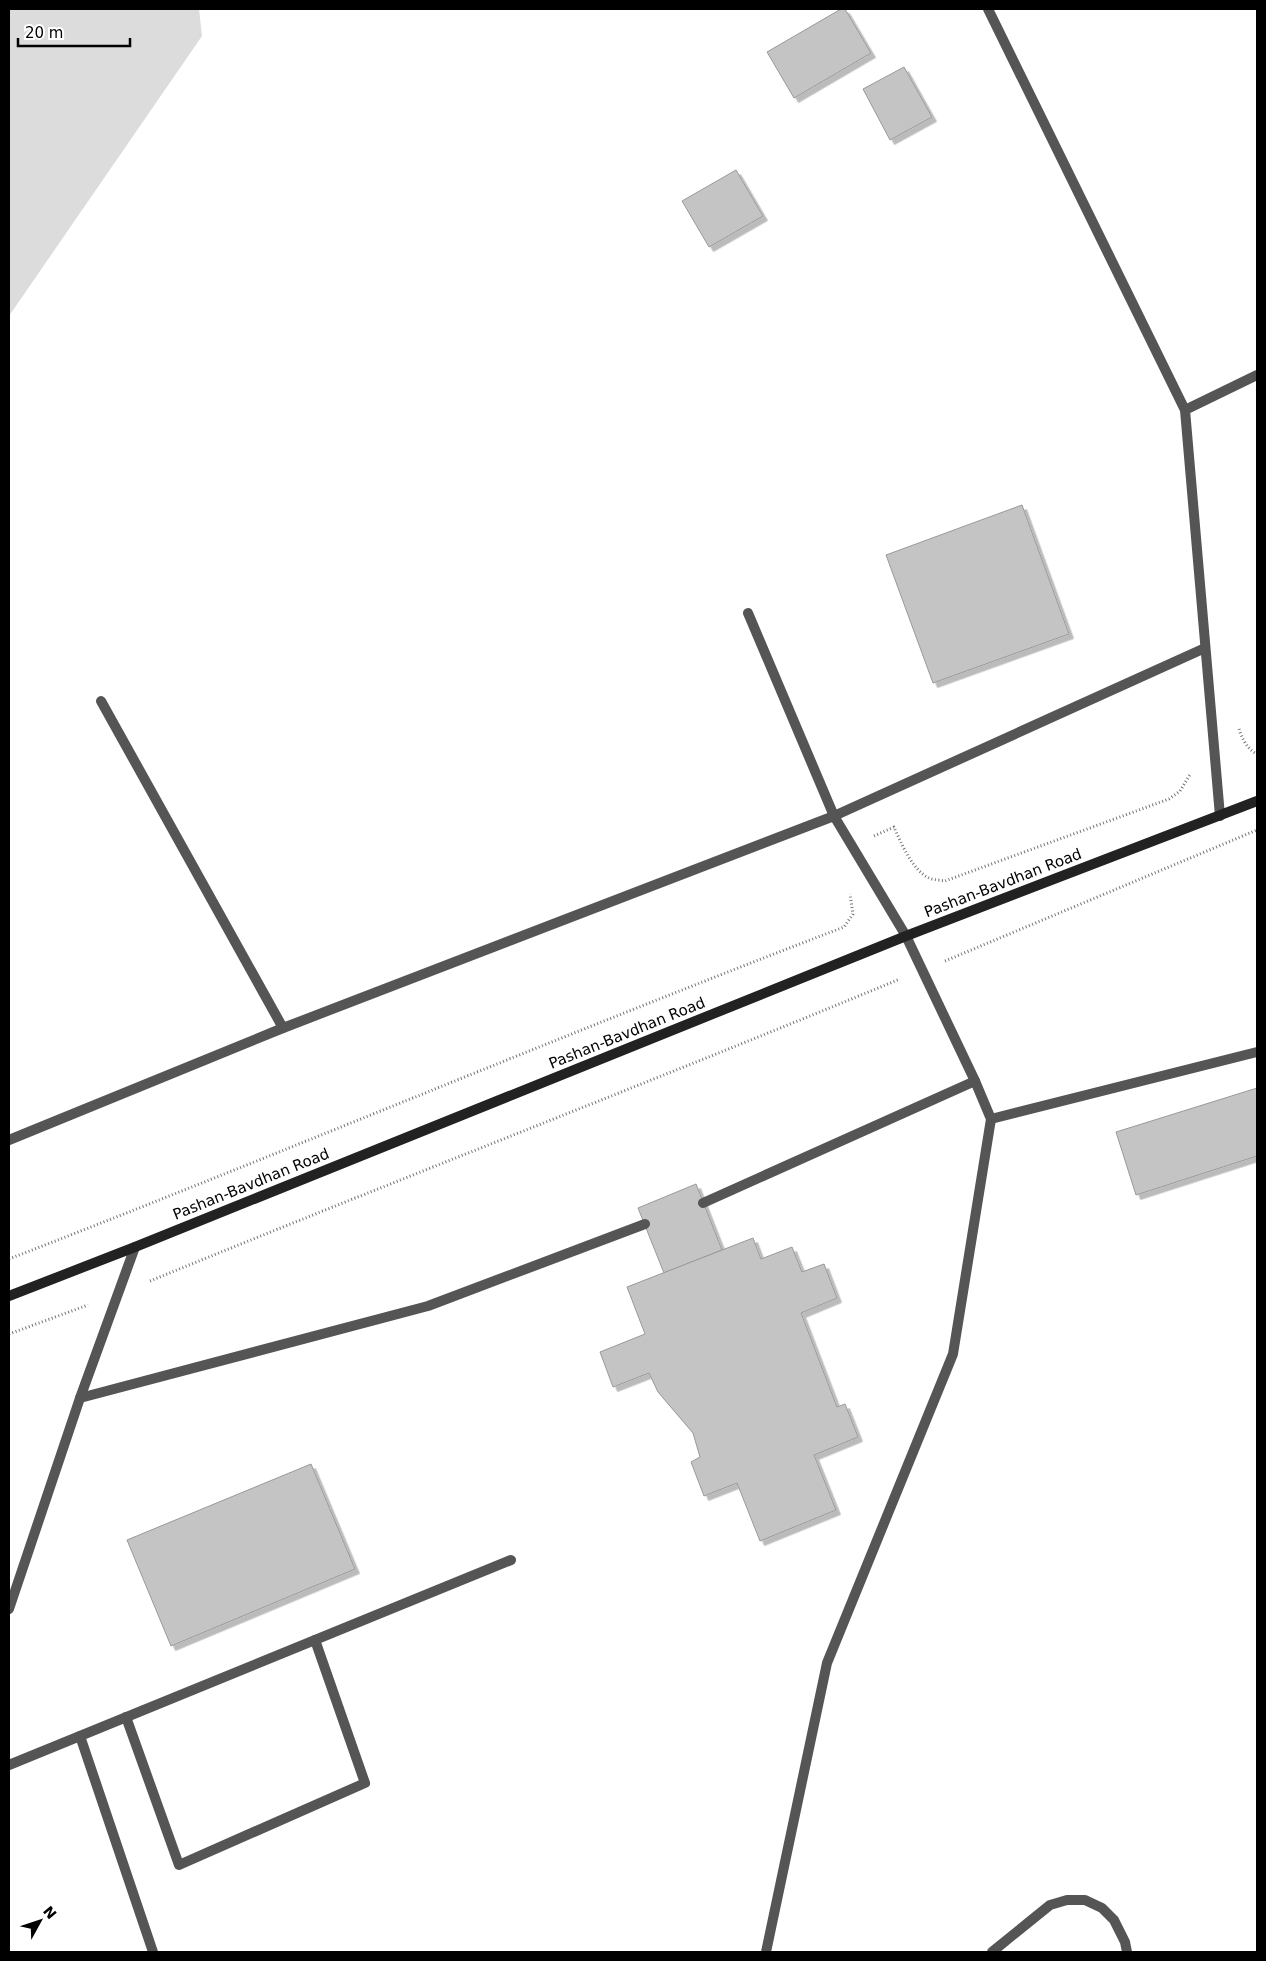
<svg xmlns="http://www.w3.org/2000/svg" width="1266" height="1961" font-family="'DejaVu Sans',sans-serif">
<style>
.green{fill:#dcdcdc}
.building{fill:#c4c4c4;stroke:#999;filter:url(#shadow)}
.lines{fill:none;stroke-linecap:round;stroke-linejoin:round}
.path{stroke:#777;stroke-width:3;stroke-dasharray:1 2.5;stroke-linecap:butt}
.lane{stroke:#555;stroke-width:10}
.secondary{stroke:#222;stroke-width:10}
.labels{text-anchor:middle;stroke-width:4.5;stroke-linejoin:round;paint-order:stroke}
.street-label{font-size:15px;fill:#000;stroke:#fff}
</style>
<defs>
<filter id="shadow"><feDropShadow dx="4.5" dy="4.5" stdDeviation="0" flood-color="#0004"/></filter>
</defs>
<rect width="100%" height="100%" fill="#fff"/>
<polygon class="green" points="9,9 199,9 202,36 9,316"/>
<g class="building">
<polygon points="841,9 845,9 871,53 794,98 767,52"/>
<polygon points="904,67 932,117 890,140 863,89"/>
<polygon points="736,170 763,216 709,247 682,201"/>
<polygon points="1022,505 1069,634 933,683 886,555"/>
<polygon points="1257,1088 1257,1156 1136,1195 1116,1132"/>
<polygon points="696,1184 722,1250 664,1273 638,1208"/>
<polygon points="753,1238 761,1259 792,1247 802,1272 824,1264 837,1298 801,1313 837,1407 845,1404 858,1437 814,1455 836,1510 760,1541 737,1483 704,1496 691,1462 700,1457 693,1433 658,1392 649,1373 613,1387 600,1352 645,1334 627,1287"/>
<polygon points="311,1464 355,1569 171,1646 127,1540"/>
</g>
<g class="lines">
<g class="path">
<path d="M1239,729C1242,739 1248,750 1257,754"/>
<path d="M874,836L894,827C901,843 913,871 929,878C933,880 940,880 945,881L1169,799L1180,791L1191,773"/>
<polyline points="945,961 1257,830"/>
<path d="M9,1259C288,1151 564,1034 844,927L853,914L850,894"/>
<path d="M150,1281C399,1179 651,1082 900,979"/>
<polyline points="9,1334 88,1305"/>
</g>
<g class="lane">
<polyline points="988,9 1185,410"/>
<polyline points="748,613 834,816 1205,648"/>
<polyline points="101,701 283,1028"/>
<polyline points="1220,816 1185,410 1257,375"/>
<polyline points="991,1119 1257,1052"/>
<polyline points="9,1140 283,1028 834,816 906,936 975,1081 991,1119 953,1354 827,1663 766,1952"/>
<polyline points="703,1203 975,1081"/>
<polyline points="80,1398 428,1306 645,1224"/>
<polyline points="9,1609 80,1398 135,1247"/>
<polyline points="126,1717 179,1865 365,1783 315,1640"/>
<polyline points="80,1736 153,1952"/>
<polyline points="9,1765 511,1560"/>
<polyline points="992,1952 1050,1905 1067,1900 1085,1900 1102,1908 1114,1920 1125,1942 1127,1952"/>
</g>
<polyline class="secondary" points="9,1296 135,1247 906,936 1257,801"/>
</g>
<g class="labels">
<g class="street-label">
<text transform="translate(1003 883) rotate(-21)" y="5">Pashan-Bavdhan Road</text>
<text transform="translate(627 1033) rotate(-22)" y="5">Pashan-Bavdhan Road</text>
<text transform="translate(251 1184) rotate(-22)" y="5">Pashan-Bavdhan Road</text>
</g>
</g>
<rect width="1266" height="1961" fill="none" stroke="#000000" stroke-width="20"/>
<g transform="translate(40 1921) rotate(50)" stroke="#ffffff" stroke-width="4" paint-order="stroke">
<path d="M0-4L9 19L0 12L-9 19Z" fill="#000000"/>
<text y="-8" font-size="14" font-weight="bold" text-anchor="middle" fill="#000000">N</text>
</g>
<path d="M18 38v8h112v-8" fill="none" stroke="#000000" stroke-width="2.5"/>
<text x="25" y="38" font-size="15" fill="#000000" stroke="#ffffff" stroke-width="4" paint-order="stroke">20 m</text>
</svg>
